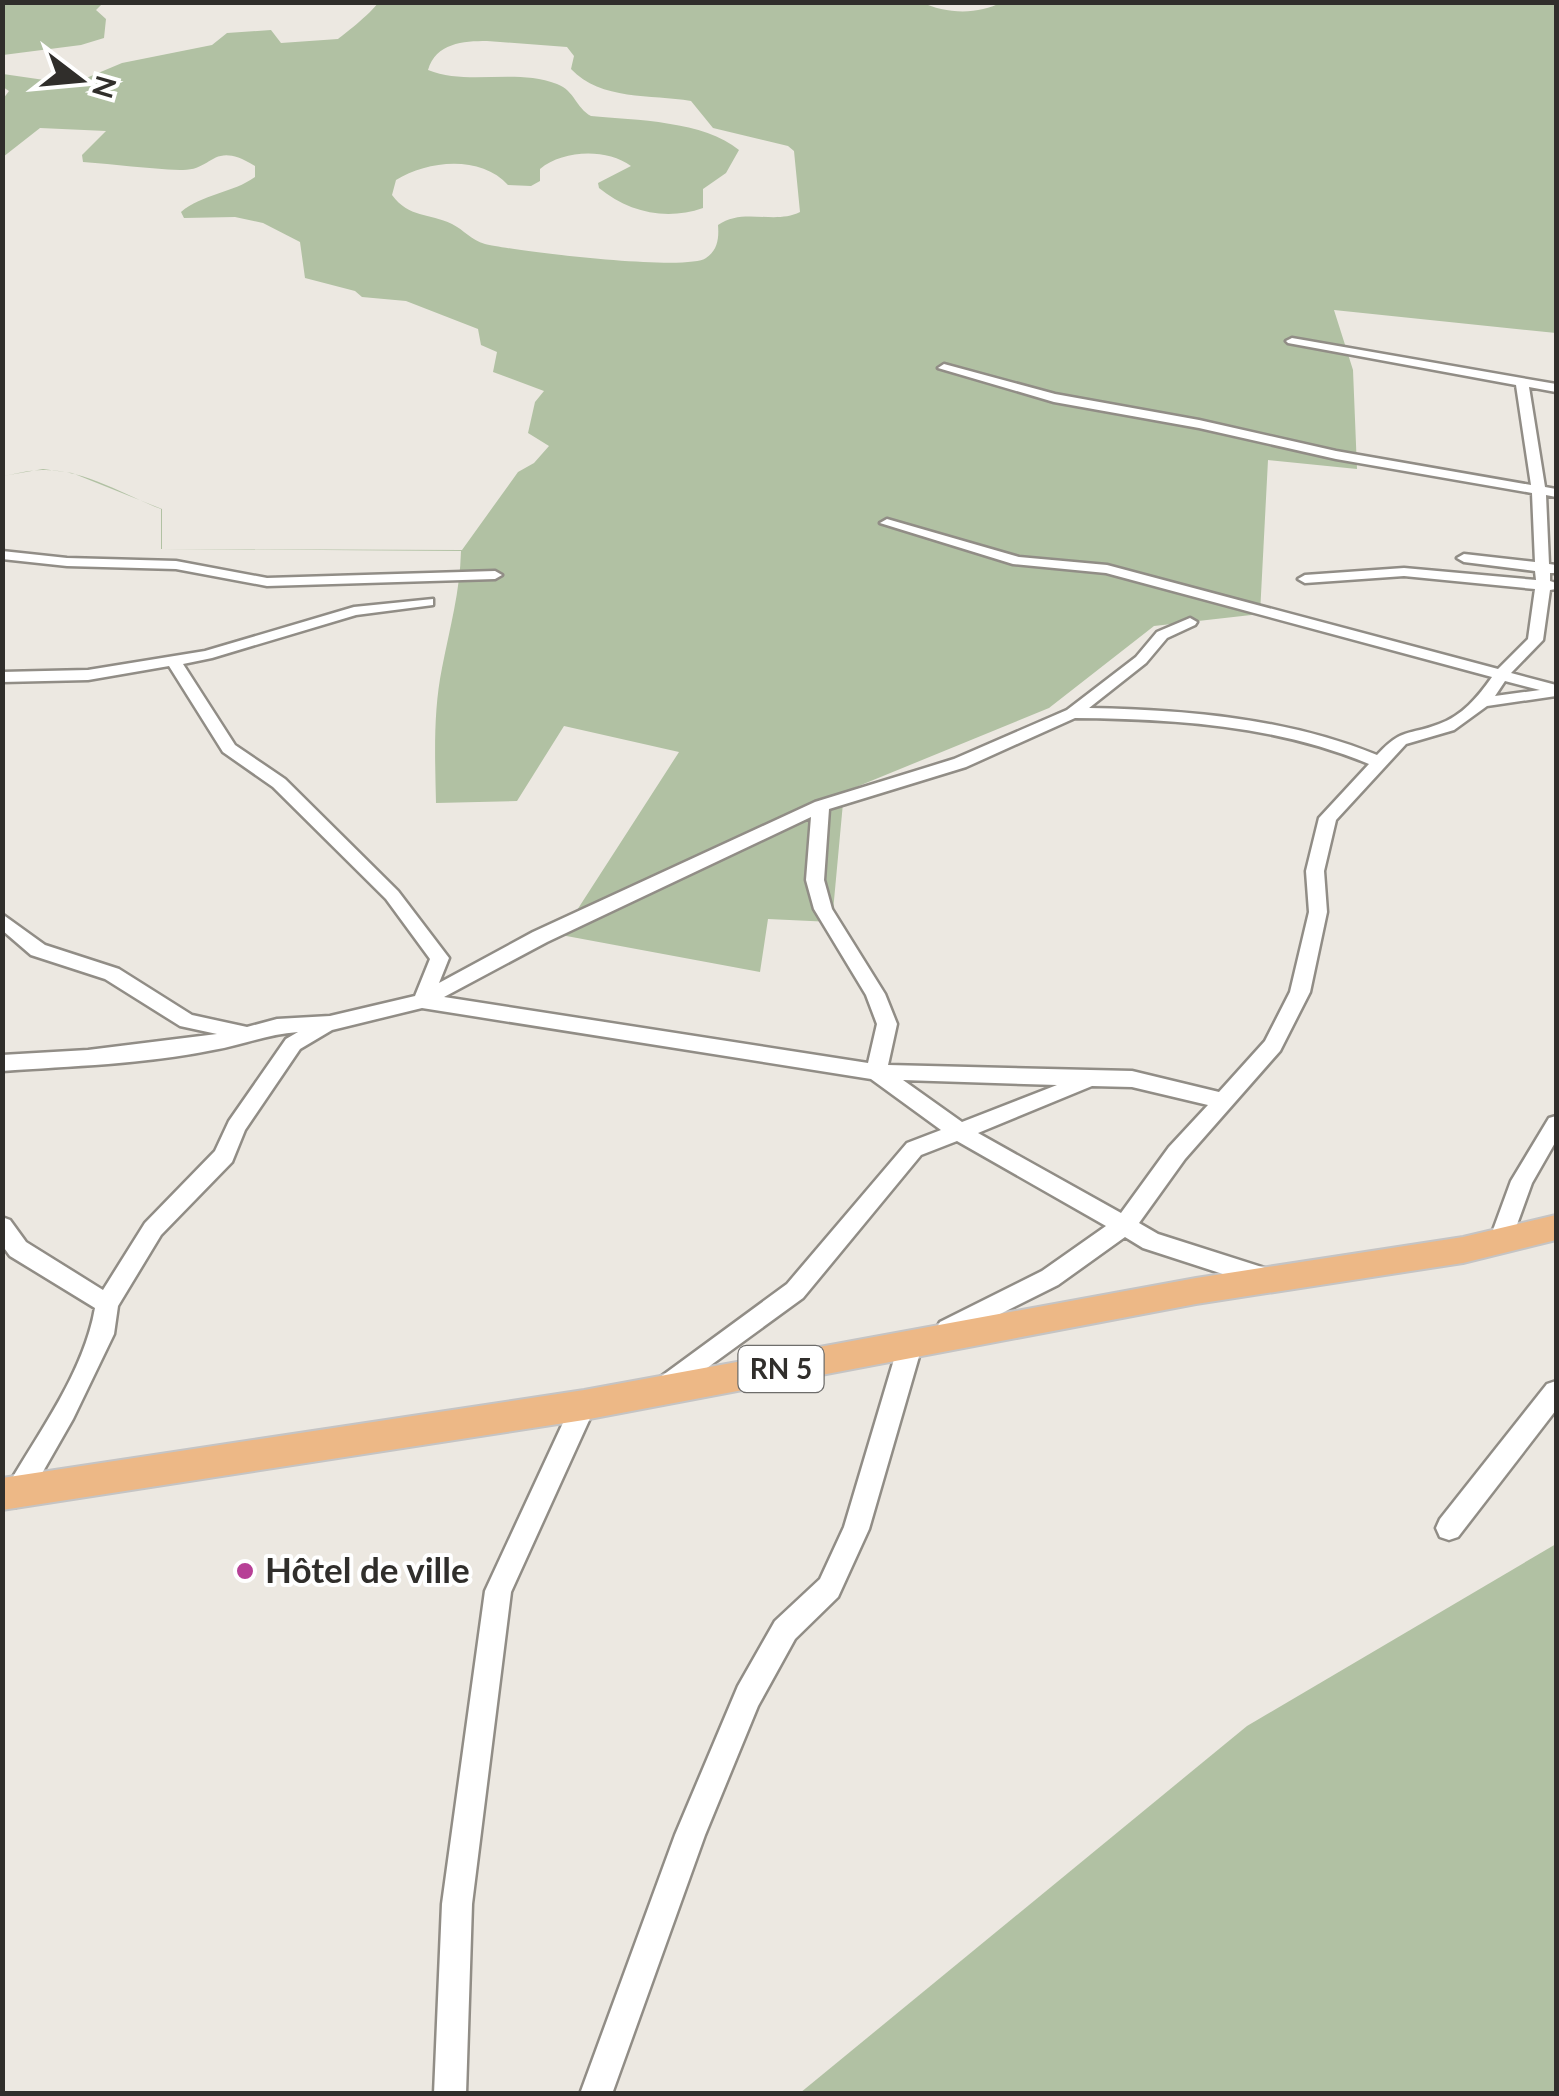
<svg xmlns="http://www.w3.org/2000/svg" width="1559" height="2096" font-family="Lato,sans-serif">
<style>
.green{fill:#b1c1a3;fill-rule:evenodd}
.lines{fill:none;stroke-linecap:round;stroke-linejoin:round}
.minor-casing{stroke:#918d86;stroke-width:5}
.major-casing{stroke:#c5c4c4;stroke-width:4}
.minor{fill:#fff;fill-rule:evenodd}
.major{fill:#edb886;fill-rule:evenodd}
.poi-dot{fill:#b74096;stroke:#fff;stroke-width:4}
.labels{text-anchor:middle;stroke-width:8;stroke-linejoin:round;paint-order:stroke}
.shield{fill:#fff;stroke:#6e6d6b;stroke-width:2.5}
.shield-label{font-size:28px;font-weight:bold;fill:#302e2b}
.near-poi-label{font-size:35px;font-weight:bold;fill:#302e2b;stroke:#fff;text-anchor:start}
</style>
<rect width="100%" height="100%" fill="#ece8e1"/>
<g class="green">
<polygon points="3,2 103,3 96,10 106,19 104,38 81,45 3,55"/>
<path d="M378,2H921C946,14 978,15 1002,2L1556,3V333L1334,310L1353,370L1357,469L1268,460L1260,614L1154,626L1049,708L844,792L832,922L768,919L760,972L561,935L679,752L564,726L517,801L436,803C435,758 433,712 442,668C450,627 460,592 461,551L161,549V509C125,495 81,468 42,470C29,470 15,474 3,476L43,469L72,473L162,509V549L462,550L518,472L534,463L549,446L528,433L535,402L544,391L493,372L497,352L481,345L478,329L406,301L362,297L355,291L305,278L300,242L263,223L235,217L184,218L181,212C202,194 233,193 255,177V166C211,139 214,172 180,170C148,169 115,164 83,162L82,155L106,131L40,128L3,157V99L9,91L3,87V74L72,84L122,63L212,45L227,33L271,30L281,43L338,39C345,34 376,9 378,2ZM487,41L567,47L574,56L571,69C601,101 651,94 691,101L713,128L788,146L794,151L800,212C774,225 743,207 718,225C719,238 718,250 706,258C687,272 514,251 485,244C471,240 464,230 452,224C429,213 409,218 392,195L396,180C428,160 481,155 508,185L531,186L540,181V169C563,150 606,148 631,166L598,183L599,188C628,212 666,221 703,208V189L726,173L739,150C705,121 635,120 591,116C576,108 575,91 557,84C515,68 468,86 428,70C436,43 463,41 487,41Z"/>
<polygon points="1556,1544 1556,2093 800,2093 1247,1726"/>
</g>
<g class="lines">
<g class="minor-casing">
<g id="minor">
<path d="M1292,338L1556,384V392L1529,387L1545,487L1556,489V497L1546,495L1549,564L1556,565V573H1550V581L1556,583V589L1550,590L1543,640L1511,673L1556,685V696L1487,706L1454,730L1406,744L1336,820L1324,871L1327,912L1310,992L1280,1051L1185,1159L1139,1223L1158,1234L1274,1271L1277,1278L1274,1285L1266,1288L1143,1248L1125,1237L1058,1285L956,1336L948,1339L940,1336L936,1329L940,1322L1042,1271L1106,1226L957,1141L921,1155L803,1298L667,1397L659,1394L655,1386L659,1378L787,1284L907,1143L941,1130L871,1079L422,1008L332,1030L300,1049L245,1130L232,1162L161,1235L118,1306L114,1334L73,1419L25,1503L16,1507L7,1503L3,1495L7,1487C39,1432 84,1372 95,1308L10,1256L2,1245V1217L10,1220L26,1242L103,1290L145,1223L215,1151L229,1121L286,1039L298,1032C268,1034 242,1045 213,1050C145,1064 72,1066 2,1071V1055L88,1050L217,1034L180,1026L105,979L31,955L2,930V914L45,945L119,969L192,1015L247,1027L277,1019L330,1016L415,996L430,959L386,899L273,787L223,752L169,666L88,680L2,682V672L88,670L205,651L354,607L433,599V605L356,615L212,658L183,664L235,745L285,779L398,891L449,958L439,983L533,932L815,802L954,759L1067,710L1136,657L1157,632L1190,618L1197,622L1195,625L1167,638L1146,663L1089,708C1188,710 1285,718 1377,755C1403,727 1408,736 1439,724C1462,716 1478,697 1492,677L1106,573L1013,564L880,523L887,519L1019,557L1107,565L1498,669L1528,639L1535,589L1404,576L1305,583L1298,579L1305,575L1404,568L1536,580L1535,571L1464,562L1457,558L1464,554L1535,562L1532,493L1336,459L1199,428L1054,402L938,368L944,364L1055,394L1199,420L1336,451L1531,485L1516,385L1288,343L1286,341ZM1505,681L1540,690L1495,696ZM1075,718C1176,719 1274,725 1369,764L1319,818L1306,871L1309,912L1290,992L1265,1041L1219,1092L1132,1071L888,1065L897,1024L885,994L832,909L824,880L829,809L966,767ZM811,817L806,880L814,909L866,995L877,1024L868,1063L444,997L547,942ZM903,1080L1057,1085L962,1122ZM1092,1086L1132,1087L1208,1105L1169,1147L1121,1213L978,1133Z"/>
<polygon points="2,551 67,558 176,561 267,578 495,571 502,575 495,579 267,586 176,569 67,566 2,559"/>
<polygon points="1556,1116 1556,1141 1532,1183 1511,1241 1508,1248 1500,1250 1492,1248 1489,1241 1511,1181 1549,1118"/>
<polygon points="921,1331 929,1334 933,1341 929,1348 920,1353 869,1529 838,1597 795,1639 758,1706 705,1835 612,2094 580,2094 675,1835 738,1686 775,1621 820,1579 844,1527 898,1346 902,1339"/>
<polygon points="1556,1381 1556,1410 1458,1537 1449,1540 1440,1537 1436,1528 1440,1519 1547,1384"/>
<polygon points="584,1394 593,1397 596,1405 511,1592 472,1904 466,2094 434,2094 442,1904 485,1591 575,1397"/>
</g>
</g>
<g class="major-casing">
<polygon id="major" points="1556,1215 1556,1240 1463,1263 1196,1304 584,1420 2,1510 2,1478 584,1390 1196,1278 1463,1237"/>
</g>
<use href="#minor" class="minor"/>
<use href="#major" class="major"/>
</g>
<circle class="poi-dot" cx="245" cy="1571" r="10"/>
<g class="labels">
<rect class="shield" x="738.5" y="1346" width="85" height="46" rx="8"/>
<g class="shield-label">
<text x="781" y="1379">RN 5</text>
</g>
<g class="near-poi-label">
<text x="265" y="1583">Hôtel de ville</text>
</g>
</g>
<rect width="1559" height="2096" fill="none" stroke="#302e2b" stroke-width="10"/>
<g transform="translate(80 80) rotate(106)" stroke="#ffffff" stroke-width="8" paint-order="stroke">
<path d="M0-8L18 38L0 25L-18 38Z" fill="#302e2b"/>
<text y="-15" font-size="28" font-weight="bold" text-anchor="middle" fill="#302e2b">N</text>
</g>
</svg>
